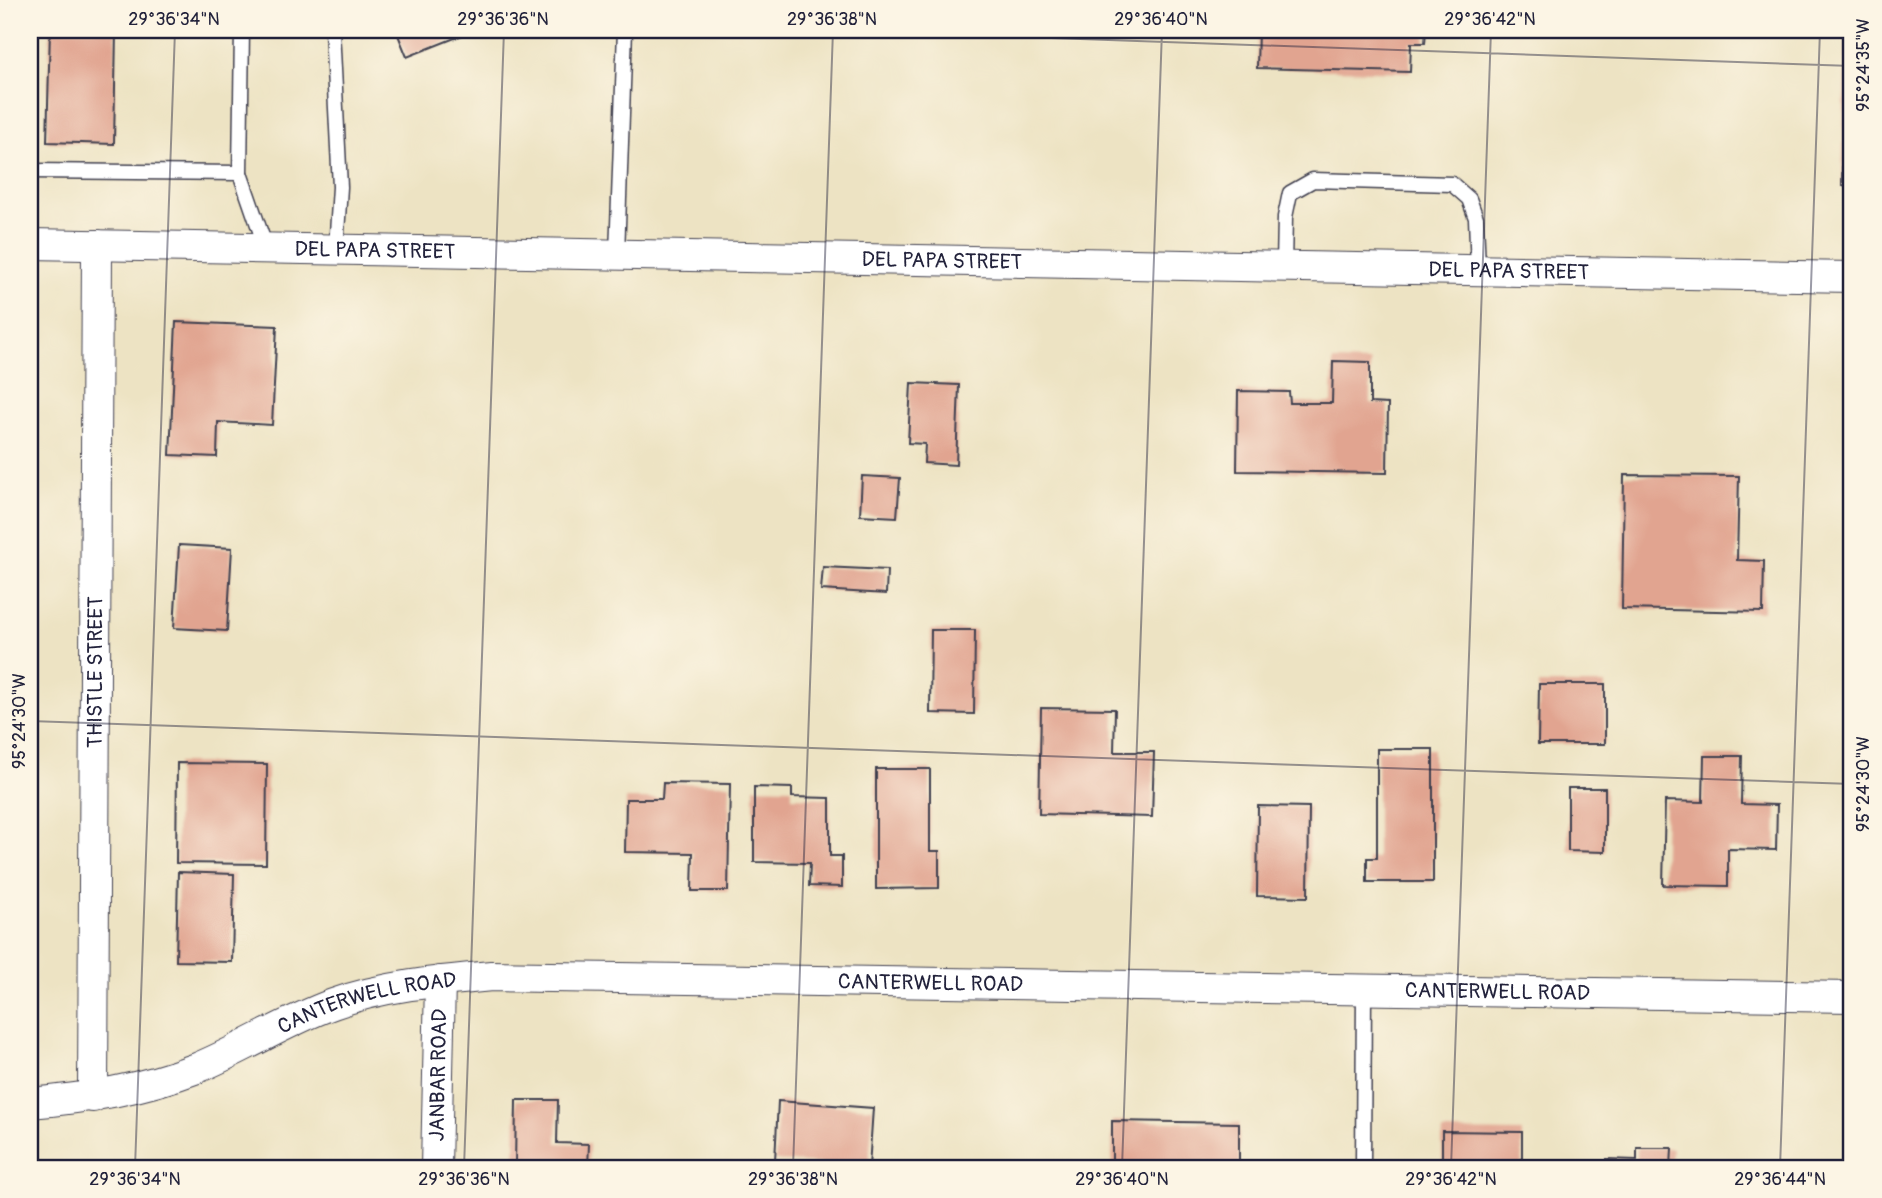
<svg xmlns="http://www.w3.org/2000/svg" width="1882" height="1198" font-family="Pangolin,sans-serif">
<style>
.building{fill:#e1a490}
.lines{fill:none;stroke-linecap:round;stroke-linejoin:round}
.service-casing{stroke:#403f4f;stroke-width:17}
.minor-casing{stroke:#403f4f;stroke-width:32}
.service{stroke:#fff;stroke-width:14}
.minor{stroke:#fff;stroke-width:30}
.ticks{fill:none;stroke:#22223b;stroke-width:2;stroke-opacity:0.45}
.labels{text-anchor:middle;stroke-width:5;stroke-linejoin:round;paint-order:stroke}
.street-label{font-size:21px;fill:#22223b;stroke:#fcf5e5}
.neatline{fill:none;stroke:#22223b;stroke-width:2.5}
.ticks-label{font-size:18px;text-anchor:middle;fill:#22223b}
</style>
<rect width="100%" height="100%" fill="#fcf5e5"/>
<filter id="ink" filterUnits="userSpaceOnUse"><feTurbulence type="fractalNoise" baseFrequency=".0143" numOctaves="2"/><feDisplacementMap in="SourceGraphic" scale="14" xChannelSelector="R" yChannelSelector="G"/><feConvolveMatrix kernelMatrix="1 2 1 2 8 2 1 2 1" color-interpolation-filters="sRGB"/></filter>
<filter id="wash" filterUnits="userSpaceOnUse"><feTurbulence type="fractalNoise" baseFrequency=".00686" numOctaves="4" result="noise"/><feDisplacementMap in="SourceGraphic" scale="28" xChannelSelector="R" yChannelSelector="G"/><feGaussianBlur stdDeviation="1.57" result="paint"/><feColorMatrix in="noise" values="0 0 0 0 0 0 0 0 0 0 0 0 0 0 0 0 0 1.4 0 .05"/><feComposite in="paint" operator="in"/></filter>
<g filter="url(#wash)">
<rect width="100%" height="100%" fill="#ede3c3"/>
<g id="blocks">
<g class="building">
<polygon points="50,30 116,30 114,144 47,142"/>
<polygon points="396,30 475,30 407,57"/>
<polygon points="1258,30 1426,30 1425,43 1411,43 1410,72 1257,68"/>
<polygon points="1846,30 1852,30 1852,186 1842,185"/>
<polygon points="176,322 277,326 272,425 218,422 217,457 170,455"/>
<polygon points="1333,361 1370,362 1370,403 1388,404 1387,473 1237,471 1238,391 1289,392 1290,403 1332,403"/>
<polygon points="911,383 959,385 956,465 924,463 925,444 908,443"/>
<polygon points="1624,475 1739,476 1737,560 1764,561 1763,612 1622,609"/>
<polygon points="862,476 900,478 897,517 860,515"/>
<polygon points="179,545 232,548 227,631 174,628"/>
<polygon points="823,567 887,570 886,594 821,590"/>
<polygon points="931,630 975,630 974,714 930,713"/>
<polygon points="1539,684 1605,684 1605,744 1538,744"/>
<polygon points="1041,708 1115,709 1114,752 1154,752 1152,817 1039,814"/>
<polygon points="1377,749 1433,749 1433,882 1367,882 1367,858 1377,858"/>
<polygon points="1704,756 1742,756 1741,804 1777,805 1776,850 1728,849 1728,886 1663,885 1665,801 1703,802"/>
<polygon points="177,763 267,764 266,864 176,863"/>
<polygon points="876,769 930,769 930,851 939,851 939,888 876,889"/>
<polygon points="663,783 730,784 728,891 692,891 693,853 625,852 626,799 662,799"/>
<polygon points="754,787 792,788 792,797 830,798 830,856 842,856 842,887 809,886 810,863 754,862"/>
<polygon points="1568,788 1605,788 1605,852 1568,851"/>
<polygon points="1258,806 1309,807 1308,897 1257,896"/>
<polygon points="178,872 234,874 232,962 176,961"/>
<polygon points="516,1100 558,1100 557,1143 589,1144 588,1168 515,1168"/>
<polygon points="778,1101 873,1108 869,1167 775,1161"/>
<polygon points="1112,1121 1239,1123 1239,1168 1112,1168"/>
<polygon points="1442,1131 1522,1132 1522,1168 1442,1168"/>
<polygon points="1637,1148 1672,1148 1671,1168 1607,1168 1607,1159 1637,1160"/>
</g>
</g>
</g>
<g filter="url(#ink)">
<use href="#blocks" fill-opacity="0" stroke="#403f4f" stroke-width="2"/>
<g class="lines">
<g class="service-casing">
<g id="service">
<polyline points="332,30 340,187 336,249"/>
<polyline points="30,171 240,173 266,248"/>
<polyline points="240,173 242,30"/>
<polyline points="617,254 625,30"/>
<polyline points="1284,266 1285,217 1290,193 1313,180 1452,184 1469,199 1476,218 1478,270"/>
<polyline points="1363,1168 1364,990"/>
</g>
</g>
<g class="minor-casing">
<g id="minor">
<path id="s1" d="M30,244L1852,277"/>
<path id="s2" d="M93,1097L97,245"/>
<path id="s3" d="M30,1103C88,1098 142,1089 197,1068C243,1049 286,1021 333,1004C383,986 438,981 491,976L1852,997"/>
<path id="s4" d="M436,1168L440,981"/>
</g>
</g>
<use href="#service" class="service"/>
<use href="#minor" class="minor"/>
</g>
</g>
<path class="ticks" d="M824,30L1852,66M30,721L1852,784M135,1168L175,30M464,1168L504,30M793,1168L833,30M1122,1168L1162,30M1451,1168L1491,30M1780,1168L1820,30"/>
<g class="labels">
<g class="street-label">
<text dy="7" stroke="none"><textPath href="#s1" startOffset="345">DEL PAPA STREET</textPath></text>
<text dy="7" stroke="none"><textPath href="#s1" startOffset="912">DEL PAPA STREET</textPath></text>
<text dy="7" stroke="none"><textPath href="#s1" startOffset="1479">DEL PAPA STREET</textPath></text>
<text dy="7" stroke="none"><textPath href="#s2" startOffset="425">THISTLE STREET</textPath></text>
<text dy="7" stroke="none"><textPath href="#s3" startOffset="922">CANTERWELL ROAD</textPath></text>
<text dy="7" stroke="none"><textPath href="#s3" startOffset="1489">CANTERWELL ROAD</textPath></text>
<text dy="7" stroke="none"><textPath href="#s3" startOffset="355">CANTERWELL ROAD</textPath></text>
<text dy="7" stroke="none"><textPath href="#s4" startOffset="93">JANBAR ROAD</textPath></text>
</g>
</g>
<rect width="1882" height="1198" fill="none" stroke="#fcf5e5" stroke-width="77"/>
<rect x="38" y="38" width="1805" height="1122" class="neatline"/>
<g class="ticks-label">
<text x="174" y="25">29°36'34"N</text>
<text x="503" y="25">29°36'36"N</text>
<text x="832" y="25">29°36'38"N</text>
<text x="1161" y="25">29°36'40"N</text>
<text x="1490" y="25">29°36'42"N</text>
<text transform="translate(1863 65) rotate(-90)" y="6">95°24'35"W</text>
<text transform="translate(19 721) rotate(-90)" y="6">95°24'30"W</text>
<text transform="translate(1863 784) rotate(-90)" y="6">95°24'30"W</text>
<text x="135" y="1185">29°36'34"N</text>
<text x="464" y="1185">29°36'36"N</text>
<text x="793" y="1185">29°36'38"N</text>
<text x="1122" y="1185">29°36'40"N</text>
<text x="1451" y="1185">29°36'42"N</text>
<text x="1780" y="1185">29°36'44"N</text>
</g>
</svg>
